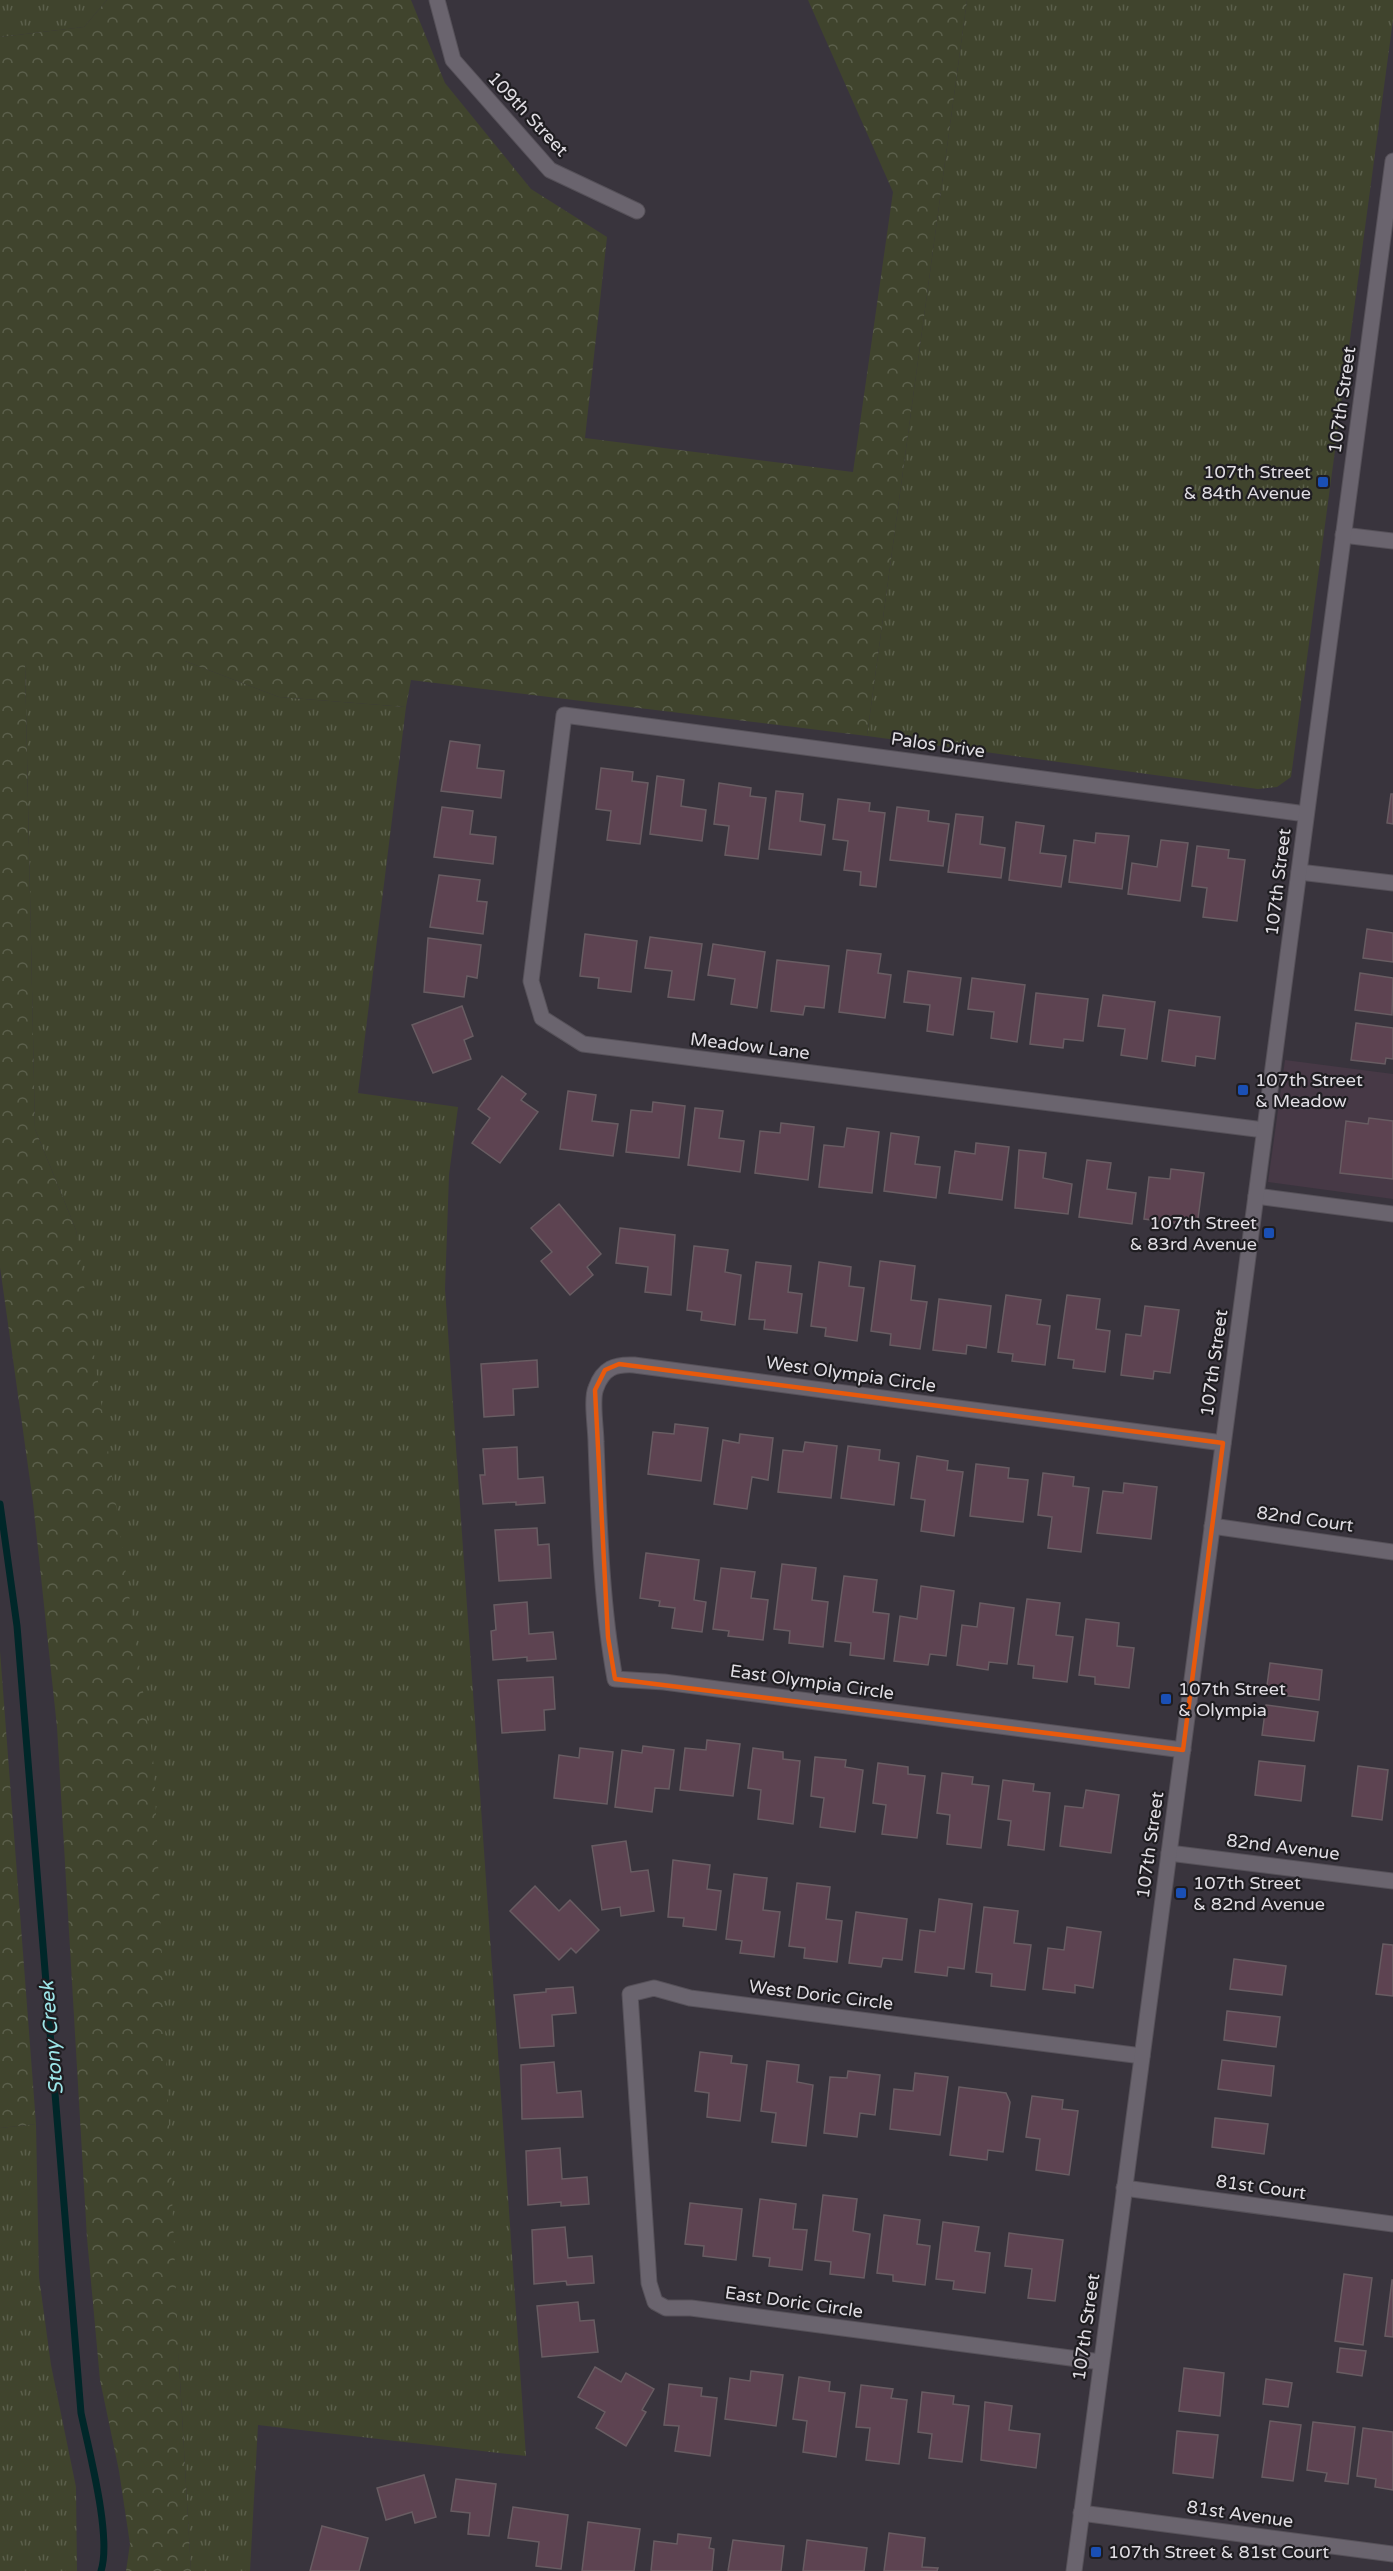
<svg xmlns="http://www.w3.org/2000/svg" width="1393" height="2571" font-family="'Varela Round',sans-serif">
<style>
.commercial{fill:#473946}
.grass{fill:url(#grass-tufts)}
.forest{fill:url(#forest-crowns)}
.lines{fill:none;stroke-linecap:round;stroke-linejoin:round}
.stream{stroke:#002729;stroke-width:7}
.building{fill:#5d4351;stroke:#685c62;stroke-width:1.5}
.minor-casing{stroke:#565159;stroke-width:17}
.tertiary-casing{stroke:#565159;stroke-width:17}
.minor{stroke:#6a646e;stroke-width:15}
.tertiary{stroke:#6a646e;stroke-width:15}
.marked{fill:none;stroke:#e8590c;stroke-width:4.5;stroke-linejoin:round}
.transit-dot{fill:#1a4fb4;stroke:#1f1d21;stroke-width:2}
.labels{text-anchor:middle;stroke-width:4.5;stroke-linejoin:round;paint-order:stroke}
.street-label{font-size:18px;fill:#e0dde3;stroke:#1f1d21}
.poi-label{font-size:18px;fill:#e0dde3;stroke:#1f1d21;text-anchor:start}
.water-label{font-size:20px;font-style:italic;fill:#9ce5e8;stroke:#1f1d21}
</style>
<defs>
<pattern id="grass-tufts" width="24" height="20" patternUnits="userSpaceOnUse" patternTransform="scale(1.5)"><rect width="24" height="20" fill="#40442d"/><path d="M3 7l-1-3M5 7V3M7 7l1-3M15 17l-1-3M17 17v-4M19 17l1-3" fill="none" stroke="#5b5f4b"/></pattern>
<pattern id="forest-crowns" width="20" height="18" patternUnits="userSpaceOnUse" patternTransform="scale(1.5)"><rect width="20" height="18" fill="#40442d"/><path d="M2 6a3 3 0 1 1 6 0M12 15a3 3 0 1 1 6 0" fill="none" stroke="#5b5f4b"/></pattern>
</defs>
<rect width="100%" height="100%" fill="#39343d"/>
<polygon class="commercial" points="1285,1060 1393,1074 1393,1199 1268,1182"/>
<g class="grass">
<polygon points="0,0 107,0 84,27 0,37"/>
<polygon points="967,0 1393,0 1393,20 1291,777 1277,787 1258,789 867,736"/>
<polygon points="25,661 185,661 279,697 406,707 358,1093 458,1107 449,1175 445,1289 526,2456 258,2425 250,2571 191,2571 179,2363 76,1230 35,1129"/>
<polygon points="36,2124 39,2277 51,2365 76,2487 77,2571 0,2571 0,2128"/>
</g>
<g class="forest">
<polygon points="107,0 411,0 445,83 531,189 607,237 585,438 853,472 893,192 808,0 967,0 867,736 411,680 406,707 279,697 185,661 25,661 35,1129 76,1230 154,1767 179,2363 191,2571 126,2571 130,2544 119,2471 100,2380 87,2238 57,1727 33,1502 0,1267 0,37 84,27"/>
<polygon points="0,1651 36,2124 0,2128"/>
</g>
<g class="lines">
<path class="stream" d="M0,1504L17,1626L81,2413C89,2451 112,2537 101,2571"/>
</g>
<g class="building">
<polygon points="450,741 480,745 477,768 504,771 501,798 441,791"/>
<polygon points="601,768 633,772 632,781 648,783 640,844 607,840 611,811 596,809"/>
<polygon points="657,776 684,780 681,806 706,810 702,841 650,834"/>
<polygon points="719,783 751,788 750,796 766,798 758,859 725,855 729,826 714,824"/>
<polygon points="776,791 803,794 800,821 825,825 821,855 769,849"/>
<polygon points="1391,794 1393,794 1393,824 1387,823"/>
<polygon points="838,799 870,803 869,811 885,813 876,887 860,885 861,872 844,870 848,841 833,839"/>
<polygon points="442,807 473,811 470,834 496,837 493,864 434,857"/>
<polygon points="897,807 929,811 928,821 949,824 943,866 890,860"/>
<polygon points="956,814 983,817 980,844 1005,848 1001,878 948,872"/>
<polygon points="1016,822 1044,826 1040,853 1066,856 1061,887 1009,880"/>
<polygon points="1096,833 1129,836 1122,889 1069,882 1074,840 1095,843"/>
<polygon points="1161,840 1188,843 1180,901 1128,894 1132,863 1157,867"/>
<polygon points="1197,846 1229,850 1228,858 1245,860 1237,921 1203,917 1207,888 1192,886"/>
<polygon points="439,875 480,880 477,901 487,902 483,934 430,927"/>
<polygon points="1367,929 1393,933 1393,962 1363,958"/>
<polygon points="585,934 637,941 631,992 598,988 599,978 580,976"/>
<polygon points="650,937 702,944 694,1000 668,997 672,971 645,968"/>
<polygon points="428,938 481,945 477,978 467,976 464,997 424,992"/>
<polygon points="713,944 765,952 757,1008 731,1004 735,979 708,975"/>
<polygon points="847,950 881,954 878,973 891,975 885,1018 839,1012"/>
<polygon points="777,960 829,966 824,1008 805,1006 803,1015 771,1011"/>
<polygon points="908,971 961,978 953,1035 927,1031 930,1005 904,1002"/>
<polygon points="1360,973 1393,978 1392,1015 1355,1010"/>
<polygon points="972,978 1025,985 1017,1042 991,1038 994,1012 968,1009"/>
<polygon points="1036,993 1088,999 1083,1041 1064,1039 1063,1048 1030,1044"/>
<polygon points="1103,995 1155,1002 1147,1059 1121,1055 1125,1029 1098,1026"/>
<polygon points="462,1006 473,1036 464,1040 471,1059 433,1073 412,1025"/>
<polygon points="1169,1010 1220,1017 1215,1059 1196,1056 1195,1066 1162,1061"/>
<polygon points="1356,1023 1393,1028 1393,1059 1386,1058 1385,1064 1351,1060"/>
<polygon points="502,1076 526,1094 521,1100 538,1112 500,1163 472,1143 490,1118 478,1109"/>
<polygon points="568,1091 596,1095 592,1121 618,1124 613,1156 560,1149"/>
<polygon points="653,1102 685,1106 679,1158 626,1152 631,1110 652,1112"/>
<polygon points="695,1108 723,1111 719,1138 744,1141 740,1172 688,1165"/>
<polygon points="1369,1118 1393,1121 1393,1179 1340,1173 1346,1121 1368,1124"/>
<polygon points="781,1123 814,1127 808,1180 755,1173 760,1131 780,1133"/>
<polygon points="847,1128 879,1132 872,1193 819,1187 824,1145 844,1147"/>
<polygon points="891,1133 919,1137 915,1164 940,1167 936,1198 884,1191"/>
<polygon points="976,1143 1009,1147 1002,1200 949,1193 955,1151 975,1154"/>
<polygon points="1019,1150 1046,1153 1043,1178 1072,1184 1068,1214 1015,1208"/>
<polygon points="1087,1160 1111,1163 1107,1189 1136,1193 1132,1224 1079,1217"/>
<polygon points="1171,1169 1204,1173 1197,1226 1144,1219 1149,1177 1170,1179"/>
<polygon points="559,1204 601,1254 587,1267 593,1275 570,1295 541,1261 552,1252 531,1228"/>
<polygon points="620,1228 675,1235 671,1295 645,1292 648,1267 616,1263"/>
<polygon points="694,1246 728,1250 725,1272 741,1275 735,1325 701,1320 702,1312 687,1310"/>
<polygon points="880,1261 915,1266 911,1300 927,1302 920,1349 890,1345 891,1334 871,1331"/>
<polygon points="756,1262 791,1266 788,1292 802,1294 797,1333 764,1329 765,1320 749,1319"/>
<polygon points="819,1262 851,1267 849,1286 864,1288 857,1341 825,1336 826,1328 811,1326"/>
<polygon points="1006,1295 1041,1300 1037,1324 1050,1326 1045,1365 1012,1361 1013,1354 998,1352"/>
<polygon points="1067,1295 1100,1299 1096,1329 1110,1331 1105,1372 1073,1368 1074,1360 1058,1358"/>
<polygon points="939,1299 991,1306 986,1348 967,1345 966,1354 933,1350"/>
<polygon points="1145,1306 1179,1310 1170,1373 1154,1371 1153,1379 1121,1375 1126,1334 1141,1336"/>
<polygon points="537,1360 538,1387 513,1389 514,1415 484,1417 481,1364"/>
<polygon points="675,1424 708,1428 701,1481 648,1474 653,1432 674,1434"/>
<polygon points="740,1434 773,1438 768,1480 752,1477 747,1509 714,1504 723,1440 739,1443"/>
<polygon points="805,1442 837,1446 831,1498 778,1492 783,1450 803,1452"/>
<polygon points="848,1446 880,1450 879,1460 899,1463 894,1505 841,1498"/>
<polygon points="517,1447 518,1479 543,1477 545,1503 516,1505 516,1502 483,1504 480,1475 485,1475 483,1449"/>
<polygon points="917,1456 948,1461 947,1470 963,1472 954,1536 921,1531 925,1500 911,1498"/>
<polygon points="976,1464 1009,1468 1008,1478 1028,1480 1023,1522 970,1516"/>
<polygon points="1043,1473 1074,1477 1073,1486 1089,1488 1081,1552 1048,1548 1052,1517 1038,1515"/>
<polygon points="1124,1483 1157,1487 1151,1539 1097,1533 1103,1491 1123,1493"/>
<polygon points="537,1528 538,1545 549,1544 551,1578 499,1581 495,1530"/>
<polygon points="646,1553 699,1560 694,1600 706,1602 702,1632 672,1628 675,1608 659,1606 660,1601 640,1598"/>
<polygon points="782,1564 816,1568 812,1600 828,1602 823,1647 789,1643 790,1631 774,1629"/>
<polygon points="721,1568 755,1572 751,1598 768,1600 763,1640 728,1636 729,1631 713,1629"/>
<polygon points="844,1576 877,1580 873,1612 889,1614 884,1659 850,1655 851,1643 835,1641"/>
<polygon points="921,1586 954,1591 946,1656 930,1654 928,1665 894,1661 900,1616 917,1619"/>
<polygon points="1027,1599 1060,1603 1056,1635 1073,1637 1067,1682 1033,1678 1034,1666 1018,1664"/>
<polygon points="527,1602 529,1634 553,1632 556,1659 527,1661 527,1657 493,1660 491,1631 496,1630 494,1605"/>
<polygon points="980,1603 1014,1608 1007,1664 989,1662 988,1670 957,1665 962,1625 977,1627"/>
<polygon points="1086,1619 1119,1623 1117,1646 1134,1648 1129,1688 1095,1684 1095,1677 1079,1675"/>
<polygon points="1270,1663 1322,1670 1319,1700 1266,1693"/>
<polygon points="553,1677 555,1709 544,1710 545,1730 502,1733 498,1680"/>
<polygon points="1266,1705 1318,1712 1314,1741 1262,1735"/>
<polygon points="707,1740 740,1744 733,1796 680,1790 685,1748 706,1750"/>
<polygon points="643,1746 674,1750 669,1789 655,1788 652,1812 615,1807 622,1750 642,1753"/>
<polygon points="580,1748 613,1752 607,1804 554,1798 559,1755 579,1758"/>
<polygon points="753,1748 783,1752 783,1759 800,1761 793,1824 758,1819 761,1790 748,1788"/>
<polygon points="815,1757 846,1760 845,1767 863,1770 855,1832 820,1827 824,1798 811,1796"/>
<polygon points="1259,1761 1305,1766 1301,1801 1255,1795"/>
<polygon points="878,1763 908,1767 908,1774 925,1776 917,1838 882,1834 886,1805 873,1803"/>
<polygon points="1358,1766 1388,1770 1382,1820 1352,1816"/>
<polygon points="942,1773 973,1777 972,1784 989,1786 981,1848 947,1844 950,1815 937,1813"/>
<polygon points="1003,1780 1034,1784 1033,1791 1050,1793 1044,1850 1008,1845 1011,1821 998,1819"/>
<polygon points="1086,1790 1119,1795 1111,1853 1060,1846 1065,1806 1083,1808"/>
<polygon points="626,1841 631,1872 648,1870 654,1911 621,1916 620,1907 602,1910 592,1846"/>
<polygon points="673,1860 710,1865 707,1889 721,1891 716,1930 683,1926 684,1918 668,1917"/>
<polygon points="734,1874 767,1878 763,1910 780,1912 774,1957 740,1953 742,1941 726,1939"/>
<polygon points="797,1883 830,1887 826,1919 842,1921 837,1962 804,1958 805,1948 789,1946"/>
<polygon points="535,1886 559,1911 570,1900 599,1930 576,1953 571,1948 559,1960 510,1911"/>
<polygon points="939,1899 972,1904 964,1969 948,1967 947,1976 915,1972 920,1930 935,1932"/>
<polygon points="984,1907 1018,1911 1014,1943 1031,1945 1025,1990 991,1986 992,1974 976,1972"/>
<polygon points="856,1912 907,1919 902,1960 883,1958 881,1967 849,1963"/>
<polygon points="1067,1927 1101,1932 1093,1988 1075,1985 1075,1993 1043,1989 1048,1948 1064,1950"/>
<polygon points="1383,1944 1393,1945 1393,1996 1376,1994"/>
<polygon points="1234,1959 1286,1966 1282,1995 1230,1989"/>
<polygon points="573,1987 576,2013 552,2015 554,2046 520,2048 514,1995 546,1992 546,1989"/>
<polygon points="1227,2011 1280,2017 1276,2047 1224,2040"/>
<polygon points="700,2052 732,2056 731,2063 747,2065 740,2121 707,2117 709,2093 695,2091"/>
<polygon points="1222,2060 1274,2066 1271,2096 1218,2089"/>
<polygon points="767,2061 799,2065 797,2082 813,2085 806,2146 772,2142 776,2113 761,2111"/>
<polygon points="554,2062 557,2093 581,2091 583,2117 522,2119 521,2065"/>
<polygon points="848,2071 880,2075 875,2115 860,2113 857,2137 824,2133 830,2077 847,2078"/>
<polygon points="915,2073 948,2077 940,2135 890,2129 894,2089 913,2091"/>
<polygon points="959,2087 1006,2093 1010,2102 1003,2152 988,2150 987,2160 950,2155"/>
<polygon points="1032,2096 1063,2100 1062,2109 1078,2111 1069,2175 1036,2170 1040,2139 1026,2137"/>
<polygon points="1215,2118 1268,2124 1264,2154 1212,2147"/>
<polygon points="560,2148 562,2179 587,2177 589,2204 561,2206 561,2202 528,2205 526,2151"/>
<polygon points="823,2195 857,2199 853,2231 870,2234 864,2278 830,2274 831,2262 815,2260"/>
<polygon points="760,2199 796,2204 793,2229 807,2230 802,2270 769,2266 770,2258 753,2256"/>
<polygon points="690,2203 742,2209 736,2260 703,2256 704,2246 685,2244"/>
<polygon points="884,2215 920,2220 917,2244 930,2246 925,2285 893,2281 893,2275 877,2273"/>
<polygon points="943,2222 979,2227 975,2251 990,2253 985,2293 953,2289 954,2281 936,2279"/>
<polygon points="565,2227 568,2258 592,2256 594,2283 567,2285 566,2281 534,2284 532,2230"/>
<polygon points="1009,2233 1063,2240 1055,2301 1028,2298 1032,2269 1005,2266"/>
<polygon points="1344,2274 1372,2278 1363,2345 1335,2341"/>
<polygon points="1392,2280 1393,2280 1393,2337 1385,2336"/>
<polygon points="578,2302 580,2321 594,2320 598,2352 542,2357 537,2306"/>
<polygon points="1340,2348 1366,2351 1362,2376 1337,2372"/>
<polygon points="595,2367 621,2382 626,2373 654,2389 642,2410 646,2412 626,2446 596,2428 605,2412 578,2397"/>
<polygon points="1184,2368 1224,2373 1220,2416 1179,2411"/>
<polygon points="751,2371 783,2375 776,2426 725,2419 730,2378 750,2381"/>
<polygon points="799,2377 830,2382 829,2391 845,2393 836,2457 803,2452 807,2421 793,2419"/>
<polygon points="1266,2379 1292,2383 1288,2407 1263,2404"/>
<polygon points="669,2384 702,2388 701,2396 717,2398 710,2456 675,2451 679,2426 664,2425"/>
<polygon points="861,2385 893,2389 891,2398 907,2400 899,2464 866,2460 870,2428 856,2427"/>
<polygon points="922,2392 954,2396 953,2404 969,2406 962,2462 929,2458 932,2434 918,2432"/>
<polygon points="985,2402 1012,2406 1009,2430 1040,2434 1036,2468 981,2460"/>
<polygon points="1270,2421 1301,2425 1293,2481 1262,2477"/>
<polygon points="1313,2422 1355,2427 1348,2484 1325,2481 1327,2473 1307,2470"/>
<polygon points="1363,2428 1393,2432 1393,2490 1375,2487 1376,2479 1357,2476"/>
<polygon points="1177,2431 1218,2435 1213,2478 1173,2473"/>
<polygon points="424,2475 436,2517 415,2523 412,2512 386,2520 377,2488"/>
<polygon points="456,2479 496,2484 489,2536 468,2534 470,2513 451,2511"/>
<polygon points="513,2507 568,2515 561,2569 536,2566 539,2542 508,2538"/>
<polygon points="588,2522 640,2529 634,2571 582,2571"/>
<polygon points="322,2526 368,2538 359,2571 310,2571"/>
<polygon points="889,2533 925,2538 922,2567 938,2568 937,2571 884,2571"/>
<polygon points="678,2534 711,2538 709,2548 714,2549 712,2571 651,2571 654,2541 677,2544"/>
<polygon points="733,2540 784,2546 781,2571 728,2571"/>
<polygon points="807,2540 867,2548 864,2571 803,2571"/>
</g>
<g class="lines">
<g class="minor-casing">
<g id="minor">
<polyline points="437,0 453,60 550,170 637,211"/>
<polyline points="1343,535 1393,541"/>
<polyline points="1299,872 1393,883"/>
<polyline points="1264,1130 583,1044 542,1018 531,981 564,715 1306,814"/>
<polyline points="1256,1196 1393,1214"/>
<polyline points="1212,1526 1393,1552"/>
<path d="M1183,1750L664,1682L615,1679C601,1602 599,1521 596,1442C596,1429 591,1399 596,1388C603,1368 615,1364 634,1365L1223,1443"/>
<polyline points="1169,1853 1393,1881"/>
<polyline points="1124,2188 1393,2224"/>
<polyline points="1101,2362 691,2308 666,2308 655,2302 649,2283 630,1994 654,1988 690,1998 1142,2056"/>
<polyline points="1081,2513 1393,2554"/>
</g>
</g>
<g class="tertiary-casing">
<polyline id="tertiary" points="1074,2571 1393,161"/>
</g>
<use href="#minor" class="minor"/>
<use href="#tertiary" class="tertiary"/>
</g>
<path class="marked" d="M619,1364L1223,1443L1183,1750L615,1679L608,1637L595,1390L605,1370Z"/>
<g class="transit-dot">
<rect x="1317" y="476" width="12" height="12" rx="3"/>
<rect x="1237" y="1084" width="12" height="12" rx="3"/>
<rect x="1263" y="1227" width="12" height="12" rx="3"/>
<rect x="1160" y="1693" width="12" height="12" rx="3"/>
<rect x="1175" y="1887" width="12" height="12" rx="3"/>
<rect x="1090" y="2546" width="12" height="12" rx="3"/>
</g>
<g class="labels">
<g class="street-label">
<text transform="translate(528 114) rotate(47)" y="6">109th Street</text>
<text transform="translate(1342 400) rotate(-82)" y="6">107th Street</text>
<text transform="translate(938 745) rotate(8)" y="6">Palos Drive</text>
<text transform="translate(1278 882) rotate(-83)" y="6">107th Street</text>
<text transform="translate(750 1046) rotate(7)" y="6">Meadow Lane</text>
<text transform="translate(1214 1363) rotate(-82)" y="6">107th Street</text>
<text transform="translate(851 1374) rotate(8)" y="6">West Olympia Circle</text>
<text transform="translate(1305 1519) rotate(8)" y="6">82nd Court</text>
<text transform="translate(812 1682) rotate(8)" y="6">East Olympia Circle</text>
<text transform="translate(1150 1845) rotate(-82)" y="6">107th Street</text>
<text transform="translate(1283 1847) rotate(7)" y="6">82nd Avenue</text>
<text transform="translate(821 1995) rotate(7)" y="6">West Doric Circle</text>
<text transform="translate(1261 2187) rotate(8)" y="6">81st Court</text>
<text transform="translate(794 2302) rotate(8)" y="6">East Doric Circle</text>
<text transform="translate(1086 2327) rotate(-82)" y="6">107th Street</text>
<text transform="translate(1240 2514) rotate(8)" y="6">81st Avenue</text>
</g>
<g class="poi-label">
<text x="1311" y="478" text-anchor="end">107th Street<tspan x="1311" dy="21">&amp; 84th Avenue</tspan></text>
<text x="1255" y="1086">107th Street<tspan x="1255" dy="21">&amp; Meadow</tspan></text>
<text x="1257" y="1229" text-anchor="end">107th Street<tspan x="1257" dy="21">&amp; 83rd Avenue</tspan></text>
<text x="1178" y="1695">107th Street<tspan x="1178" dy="21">&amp; Olympia</tspan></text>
<text x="1193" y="1889">107th Street<tspan x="1193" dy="21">&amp; 82nd Avenue</tspan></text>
<text x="1108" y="2558">107th Street &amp; 81st Court</text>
</g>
<g class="water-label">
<text transform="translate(51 2038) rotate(-95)" y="7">Stony Creek</text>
</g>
</g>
</svg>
